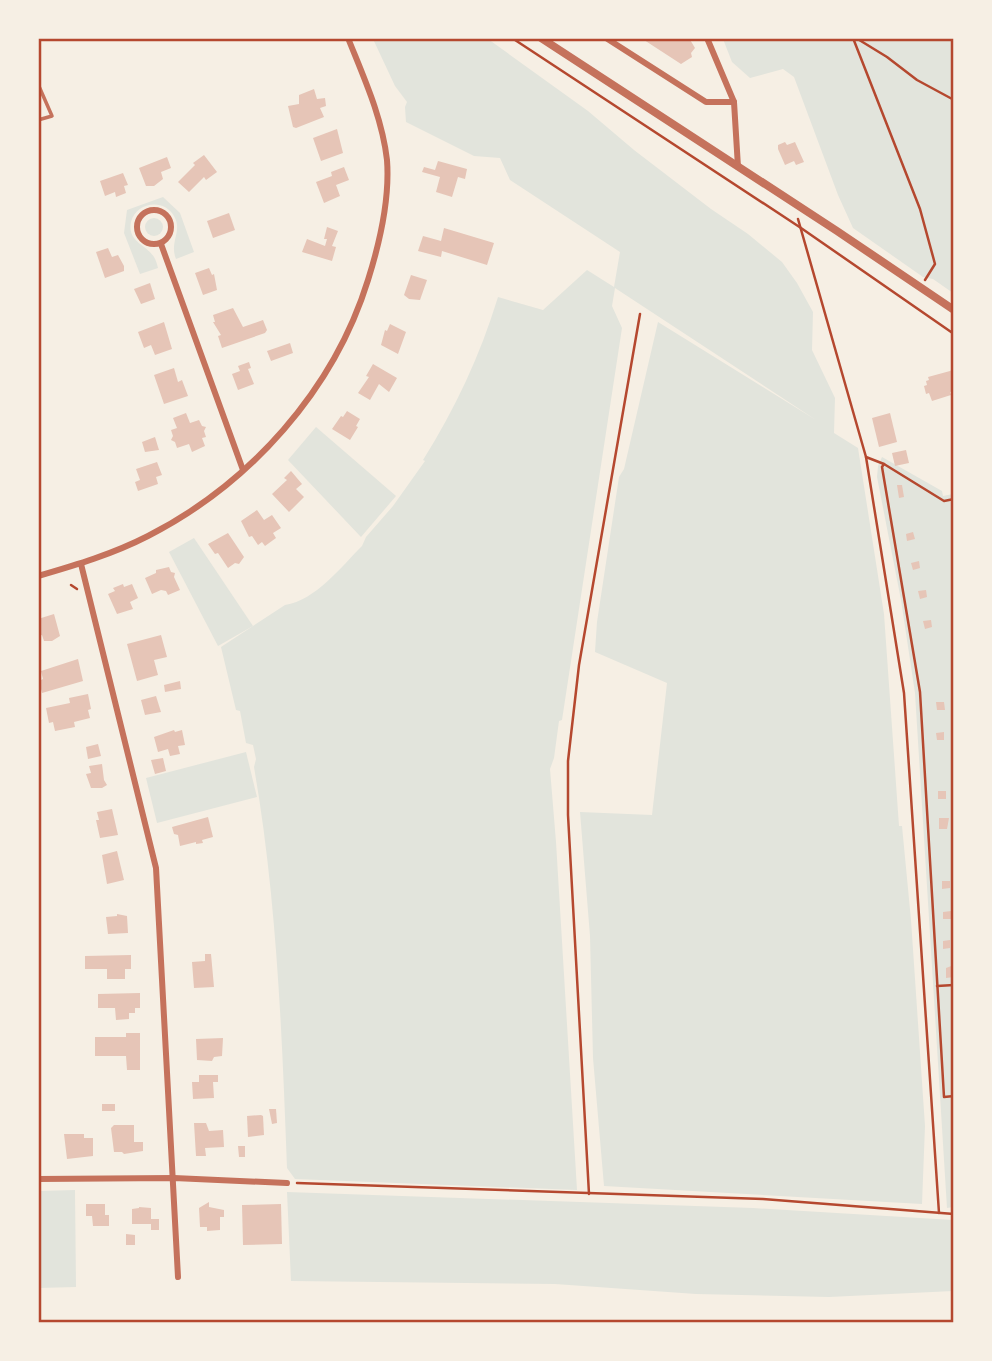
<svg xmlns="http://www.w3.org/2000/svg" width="992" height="1361" font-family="Figtree,sans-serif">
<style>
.green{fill:#e2e4dc}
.building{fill:#e6c5b7}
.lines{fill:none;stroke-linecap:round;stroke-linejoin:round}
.path{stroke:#b5482f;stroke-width:2.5}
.service{stroke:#c5725c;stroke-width:3.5}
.minor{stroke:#c5725c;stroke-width:6}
.tertiary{stroke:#c5725c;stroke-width:8}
.neatline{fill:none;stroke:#b5482f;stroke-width:2.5}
</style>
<rect width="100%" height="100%" fill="#f6efe4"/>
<g class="green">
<path d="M373,39H488L588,111L634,150L711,209L748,234L782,262L797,283L813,312L812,350L835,398L834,433L858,448L884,614L899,826H902L911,920L925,1126L922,1204L604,1186L593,1058L590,936L580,812L652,815L667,683L595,652L597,622L619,477L624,469L658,322L816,420L615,288L612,306L622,328L562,720L559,721L554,758L550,769L556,842L577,1190L295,1179L287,1168C282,1034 277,900 254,767L256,759L253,745L246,743L240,711L236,710L221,647L285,605C316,600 341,567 362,546L366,537L393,506L425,461L423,460C455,409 480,356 498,297L543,310L587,270L614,287L620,252L510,180L500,158L474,156L406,122L405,107L407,102L395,86Z"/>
<polygon points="723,39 953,39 953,293 933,279 923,277 853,228 838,195 794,77 783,69 750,78 732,62"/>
<path d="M163,197L180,213L194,252L176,259C169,242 183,231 174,216C164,198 136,202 131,222C127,242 146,244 154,257C156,260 157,264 158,268L140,274L124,233L127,210Z"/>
<circle cx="154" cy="227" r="9"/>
<polygon points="316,427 396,496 361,537 288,460"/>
<polygon points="882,457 942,491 943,496 953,494 953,1207 947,1208 915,693 901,600 877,477 878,466"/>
<polygon points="194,538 253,626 218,646 169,552"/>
<polygon points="246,752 257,797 157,823 146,778"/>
<polygon points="75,1190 76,1287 39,1288 39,1191"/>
<polygon points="287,1192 753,1208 953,1220 953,1291 829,1297 696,1294 555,1284 291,1281"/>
</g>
<g class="building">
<polygon points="641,38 689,38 695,48 691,53 692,57 681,64"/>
<polygon points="314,89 317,99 325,98 326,106 320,108 324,117 296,128 293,127 288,106 299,104 299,95"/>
<polygon points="337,129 343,153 321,161 313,138"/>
<polygon points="785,142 787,145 795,142 804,162 796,165 794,161 785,165 778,149 778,145"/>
<polygon points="204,155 217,172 206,180 204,177 189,192 178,182 195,165 193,163"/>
<polygon points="167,157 171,168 161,172 163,179 154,186 146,186 139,168"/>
<polygon points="438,161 467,169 465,179 458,177 452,197 436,192 440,177 422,172 424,167 435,170"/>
<polygon points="344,167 349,180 336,185 340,196 324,203 316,182 332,176 331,172"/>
<polygon points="123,173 128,185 124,186 126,193 116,197 115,192 105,196 100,181"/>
<polygon points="229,213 235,230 213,238 207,221"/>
<polygon points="327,227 338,231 332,246 336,247 332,261 302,252 307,239 325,246 327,239 324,239"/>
<polygon points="444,228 494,243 487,265 442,251 441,257 418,251 423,236 441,241"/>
<polygon points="108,248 112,257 118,255 124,266 124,271 105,278 96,252"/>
<polygon points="209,268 212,275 214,274 217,290 203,295 195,273"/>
<polygon points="411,275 427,280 420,300 409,299 404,295"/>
<polygon points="150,283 155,299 141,304 134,289"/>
<polygon points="233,308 243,327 263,320 267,330 265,333 222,348 218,336 221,335 213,322 215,322 213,315"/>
<polygon points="164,322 172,349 155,355 151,345 144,348 138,332"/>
<polygon points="390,324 406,332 398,354 381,345 385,330 387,331"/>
<polygon points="290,343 293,353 271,361 267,351"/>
<polygon points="249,362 251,368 248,369 254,384 238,390 232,374 240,371 238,366"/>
<polygon points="373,364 397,378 389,392 379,384 370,400 358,393 369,377 366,376"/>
<polygon points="174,368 178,382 182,380 188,396 164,404 154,375"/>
<polygon points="954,368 954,391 950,392 951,395 932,401 929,393 926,394 924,386 927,385 926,381 929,380 928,377 950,371"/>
<polygon points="347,411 360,419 356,426 358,427 350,440 332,429 341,416 343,417"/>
<polygon points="186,413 190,423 199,420 202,426 206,427 204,431 206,437 202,438 205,446 192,452 189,444 177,448 175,442 171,440 173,436 171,430 177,428 173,418"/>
<polygon points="890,413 897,442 879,447 872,418"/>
<polygon points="155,437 159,450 145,452 142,442"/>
<polygon points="906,450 909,463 895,466 892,453"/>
<polygon points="157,462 162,475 156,477 158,484 138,491 135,482 140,480 136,469"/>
<polygon points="291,471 302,484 296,489 304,497 289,512 272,494 287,480 284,478"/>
<polygon points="897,485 902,485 904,497 899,498"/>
<polygon points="257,510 264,520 272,515 281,528 273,533 276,538 265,546 262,542 258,545 252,536 249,537 241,521"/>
<polygon points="913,532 915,539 907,541 906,534"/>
<polygon points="228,533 244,557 239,564 235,563 228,568 218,553 215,554 208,544"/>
<polygon points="919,561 920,568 913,570 911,563"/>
<polygon points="169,567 171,572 175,573 174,577 180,590 168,595 166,591 161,590 152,594 145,578 156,573 156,570"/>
<polygon points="123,584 124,587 132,584 138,598 130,602 133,609 117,614 108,594 115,591 113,588"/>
<polygon points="926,590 927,597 920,599 918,591"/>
<polygon points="54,614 60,636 52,641 44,641 42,635 38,636 38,619"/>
<polygon points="931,620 932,627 925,629 923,621"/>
<polygon points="161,635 167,657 154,660 158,675 137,681 127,644"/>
<polygon points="78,659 83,681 42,693 39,681 43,679 41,671"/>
<polygon points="180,681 181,689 165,692 164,685"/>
<polygon points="88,694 91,709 88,710 90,718 74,722 75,727 55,731 53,722 49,723 46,708 70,703 69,698"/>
<polygon points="156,696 161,712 145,715 141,700"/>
<polygon points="936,702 944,702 945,710 937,710"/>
<polygon points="174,730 175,732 182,730 185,745 178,746 180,754 170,756 168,749 158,752 154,737"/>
<polygon points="944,732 944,740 937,740 936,733"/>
<polygon points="98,744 101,756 88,759 86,747"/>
<polygon points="163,758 166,771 155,774 151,760"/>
<polygon points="102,764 104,780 107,785 102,788 91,788 86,774 91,773 89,766"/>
<rect x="938" y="791" width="8" height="8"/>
<polygon points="112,809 118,835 100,838 96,820 99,820 97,812"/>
<polygon points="208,817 213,837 202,840 203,843 196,844 196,842 180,846 178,835 174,834 172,827"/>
<polygon points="939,818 949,818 947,829 939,829"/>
<polygon points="117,851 124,880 107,884 102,855"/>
<polygon points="942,881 950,881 950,888 942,889"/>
<polygon points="951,911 951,919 943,919 943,912"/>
<polygon points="117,914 127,916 128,933 108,934 106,917 117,916"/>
<polygon points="950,940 950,948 943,949 943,941"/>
<polygon points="205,954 211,954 214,987 194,988 192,962 205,961"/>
<polygon points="131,955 131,969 125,969 125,979 107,979 107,969 85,969 85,956"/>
<polygon points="954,965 954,977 946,978 946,968"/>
<polygon points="140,993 140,1008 135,1008 135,1013 129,1013 129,1019 116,1020 115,1008 98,1008 98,994"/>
<polygon points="126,1033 140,1033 140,1070 127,1070 126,1056 95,1056 95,1037 126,1037"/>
<polygon points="223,1038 222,1056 214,1057 212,1061 197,1060 196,1039"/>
<polygon points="199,1075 218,1075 218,1082 213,1082 214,1098 193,1099 192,1082 199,1082"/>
<rect x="102" y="1104" width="13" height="7"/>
<polygon points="269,1109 276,1109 277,1123 272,1124"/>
<polygon points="261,1115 263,1116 264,1135 248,1137 247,1116"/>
<polygon points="194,1123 206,1123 209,1131 223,1130 224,1147 205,1148 206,1156 196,1156"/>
<polygon points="114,1125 134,1125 134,1142 143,1142 143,1151 124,1154 122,1152 114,1152 111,1128"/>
<polygon points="64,1134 84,1134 84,1138 93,1138 93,1156 67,1159"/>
<polygon points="238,1146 245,1146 245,1157 239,1157"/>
<polygon points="209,1202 209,1207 224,1210 224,1217 220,1217 220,1230 207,1231 207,1227 200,1227 199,1208"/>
<polygon points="86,1204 105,1204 105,1215 109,1215 109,1226 93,1226 92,1216 86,1216"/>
<polygon points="281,1204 282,1244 243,1245 242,1205"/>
<polygon points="139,1207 151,1208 151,1219 159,1219 159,1230 151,1230 151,1224 132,1224 132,1209 139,1208"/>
<polygon points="126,1234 135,1235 135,1245 126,1245"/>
</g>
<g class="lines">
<g class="path">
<polyline points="512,38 801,228 954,334"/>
<polyline points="853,38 920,209 935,264 925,280"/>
<polyline points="856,38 887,57 917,80 954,100"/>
<polyline points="798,219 866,457 904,693 939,1213"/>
<polyline points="866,457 884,464"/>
<polyline points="954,499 944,501 884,464 882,467 920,692 944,1097 954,1096"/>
<polyline points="71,585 77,589"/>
<polyline points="937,986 954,985"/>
<polyline points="297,1183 763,1199 954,1214"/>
<polyline points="589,1194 568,815 568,761 579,665 640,314"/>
</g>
<polyline class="service" points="38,84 52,116 38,120"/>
<g class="minor">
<polyline points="606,38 706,102 734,102"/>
<polyline points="707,38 734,102 738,167"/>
<circle cx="154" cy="227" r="17"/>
<polyline points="161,244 243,470"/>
<polyline points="81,564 156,868 178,1277"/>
<path d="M38,576C76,565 113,554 148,536C250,484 334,390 368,280C380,242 390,200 387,160C382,117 364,78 348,38"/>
<polyline points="38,1179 174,1178 287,1183"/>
</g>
<polyline class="tertiary" points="541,38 837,231 954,310"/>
</g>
<rect width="992" height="1361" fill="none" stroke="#f6efe4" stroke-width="80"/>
<rect x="40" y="40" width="912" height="1281" class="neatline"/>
</svg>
